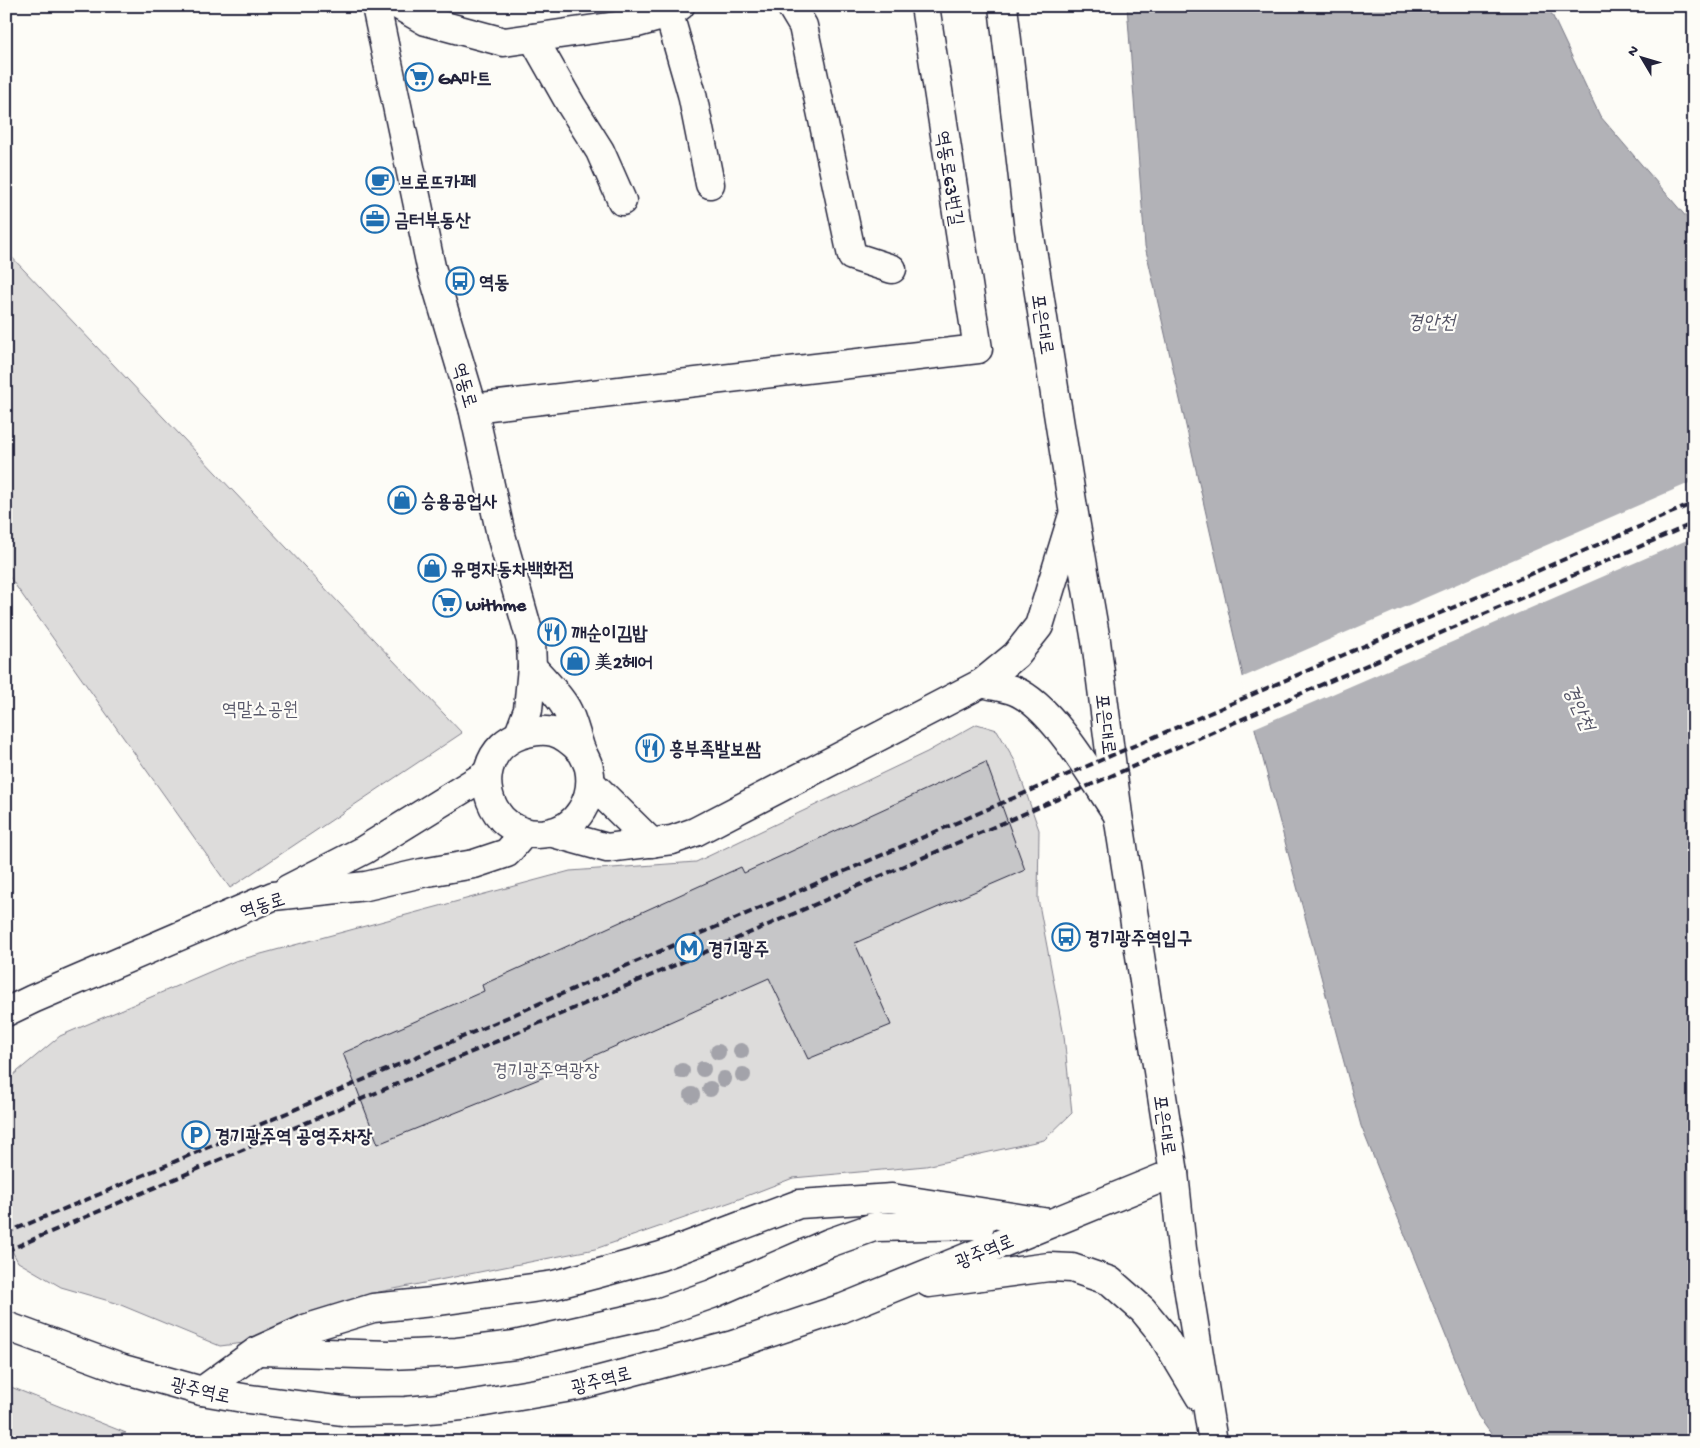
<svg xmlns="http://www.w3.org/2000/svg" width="1700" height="1448" font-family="'Gochi Hand','LXGW WenKai TC','Poor Story',sans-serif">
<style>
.green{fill:#dddcdb;stroke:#807f8b}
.water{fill:#b2b2b7;stroke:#787885}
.pier{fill:#fdfcf7}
.building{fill:#c6c6c8;stroke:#22223b}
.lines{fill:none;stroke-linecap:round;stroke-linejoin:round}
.minor-casing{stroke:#22223b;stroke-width:31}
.minor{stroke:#fdfcf7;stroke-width:28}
.rail{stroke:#22223b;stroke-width:4;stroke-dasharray:8 4;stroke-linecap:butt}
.tree{fill:#a3a3aa}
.labels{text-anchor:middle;stroke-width:4.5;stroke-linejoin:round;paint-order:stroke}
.poi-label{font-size:19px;font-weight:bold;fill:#22223b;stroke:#fdfcf7;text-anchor:start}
.street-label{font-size:19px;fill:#22223b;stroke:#fdfcf7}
.park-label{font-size:19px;fill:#5a5a6b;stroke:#fdfcf7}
.water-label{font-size:20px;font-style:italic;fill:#545466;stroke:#fdfcf7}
</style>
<rect width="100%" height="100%" fill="#fdfcf7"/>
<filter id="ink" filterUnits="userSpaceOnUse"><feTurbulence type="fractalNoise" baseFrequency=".02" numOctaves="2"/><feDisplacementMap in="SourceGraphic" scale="10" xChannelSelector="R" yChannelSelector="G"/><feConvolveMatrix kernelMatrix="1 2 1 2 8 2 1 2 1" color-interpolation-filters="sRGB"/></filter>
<g filter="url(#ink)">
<g class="green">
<polygon points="6,251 462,733 230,888 6,572"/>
<polygon points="977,724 997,730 1015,761 1039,830 1038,899 1064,1036 1072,1113 1044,1140 926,1166 793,1178 731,1202 595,1249 374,1293 326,1313 244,1343 220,1346 116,1303 61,1287 18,1262 6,1240 6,1081 60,1036 235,961 570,871 696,862 927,752"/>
<polygon points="6,1385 126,1433 77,1442 6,1442"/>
</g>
<polygon class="water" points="1127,6 1548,6 1600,116 1694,226 1694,1442 1497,1442 1478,1416 1361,1126 1256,733 1145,246"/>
<polygon class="pier" points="1694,481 1694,537 1252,729 1241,678"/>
<polygon class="building" points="986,762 1025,870 855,943 891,1025 808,1059 769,978 564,1069 378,1144 343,1053 484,991 482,985 741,867 744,873"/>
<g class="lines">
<g class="minor-casing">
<g id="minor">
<polyline points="376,6 431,267 473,408 501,535 531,641 532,667 528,710 519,734"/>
<polyline points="400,6 426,21 504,42 637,23 669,14 680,6"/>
<polyline points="791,6 803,26 852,256 892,269"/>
<polyline points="1003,6 1029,230 1074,514 1096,641 1118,815 1174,1173 1182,1249 1213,1442"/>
<polyline points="669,14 692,94 710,184"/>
<polyline points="533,38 571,105 600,151 622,201"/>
<polyline points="473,408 978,349 925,6"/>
<path d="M532,667C543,679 558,694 566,708C572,718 575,732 579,744C581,752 587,760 589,768C595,797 578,829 547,833C531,836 514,831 502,819C475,789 486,742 527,733C535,731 545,730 553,732C564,735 573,743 581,751"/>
<path d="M982,683C992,686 1005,687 1015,691C1053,707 1093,778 1116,812"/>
<polyline points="591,783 652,843"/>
<polyline points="553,833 607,848 672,840 695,832 982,683 1016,655 1039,626 1072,518"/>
<polyline points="288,889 364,850 487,774"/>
<polyline points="6,1012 33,999 273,896 366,886 422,873 474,864 507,853 524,833"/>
<polyline points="929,1283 1049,1267 1072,1268 1110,1281 1143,1310 1161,1332 1200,1397"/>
<polyline points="6,1326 123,1369 202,1391 249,1399 351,1412 406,1411 462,1406 577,1386 733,1345 843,1308 1174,1173"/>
<polyline points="261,1351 390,1355 457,1352 515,1345 658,1313 712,1294 829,1243 874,1227 980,1225"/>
<polyline points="202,1391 257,1351 308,1328 373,1308 432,1302 554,1285 596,1274 661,1256 799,1204 892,1198 1049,1223"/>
</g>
</g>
<use href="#minor" class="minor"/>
<g class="rail">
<polyline points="6,1233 100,1194 1694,503"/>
<polyline points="6,1251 694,957 1694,523"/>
</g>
</g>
<g class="tree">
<circle cx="741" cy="1051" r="8"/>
<circle cx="718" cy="1052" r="8"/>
<circle cx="703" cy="1069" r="8"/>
<circle cx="682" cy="1071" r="8"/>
<circle cx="743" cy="1075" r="8"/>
<circle cx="724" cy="1079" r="8"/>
<circle cx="710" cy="1089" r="8"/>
<circle cx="692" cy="1095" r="8"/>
</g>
</g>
<defs>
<g id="supermarket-ring" transform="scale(1.4375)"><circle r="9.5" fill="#fdfcf7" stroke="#1f6fb2" stroke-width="1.5"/><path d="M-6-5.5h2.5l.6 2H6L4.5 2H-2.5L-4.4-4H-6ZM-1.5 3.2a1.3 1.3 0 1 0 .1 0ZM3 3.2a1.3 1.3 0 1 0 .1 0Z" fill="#1f6fb2"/></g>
<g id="cafe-ring" transform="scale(1.4375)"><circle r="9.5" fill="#fdfcf7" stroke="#1f6fb2" stroke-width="1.5"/><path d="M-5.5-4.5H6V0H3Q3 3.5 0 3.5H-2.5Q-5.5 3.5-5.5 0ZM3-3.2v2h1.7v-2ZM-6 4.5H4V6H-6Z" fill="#1f6fb2"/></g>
<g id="office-ring" transform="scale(1.4375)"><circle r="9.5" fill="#fdfcf7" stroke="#1f6fb2" stroke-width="1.5"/><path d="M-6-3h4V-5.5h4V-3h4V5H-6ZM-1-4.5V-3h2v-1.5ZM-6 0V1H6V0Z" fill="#1f6fb2"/></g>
<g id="bus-ring" transform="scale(1.4375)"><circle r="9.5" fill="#fdfcf7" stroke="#1f6fb2" stroke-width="1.5"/><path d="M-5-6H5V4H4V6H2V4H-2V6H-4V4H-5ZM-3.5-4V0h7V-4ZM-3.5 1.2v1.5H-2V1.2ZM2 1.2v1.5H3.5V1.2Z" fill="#1f6fb2"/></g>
<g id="shop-ring" transform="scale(1.4375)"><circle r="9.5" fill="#fdfcf7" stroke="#1f6fb2" stroke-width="1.5"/><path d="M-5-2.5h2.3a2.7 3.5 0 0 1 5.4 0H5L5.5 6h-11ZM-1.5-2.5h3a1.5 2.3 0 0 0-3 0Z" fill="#1f6fb2"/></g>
<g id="restaurant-ring" transform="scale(1.4375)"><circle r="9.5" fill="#fdfcf7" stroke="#1f6fb2" stroke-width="1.5"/><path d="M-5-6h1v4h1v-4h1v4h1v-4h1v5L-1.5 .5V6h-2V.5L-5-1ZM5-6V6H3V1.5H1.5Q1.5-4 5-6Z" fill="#1f6fb2"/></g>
<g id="metro-ring" transform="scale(1.4375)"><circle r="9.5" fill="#fdfcf7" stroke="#1f6fb2" stroke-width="1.5"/><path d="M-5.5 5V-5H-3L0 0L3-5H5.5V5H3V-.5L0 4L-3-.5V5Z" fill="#1f6fb2"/></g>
<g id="parking-ring" transform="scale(1.4375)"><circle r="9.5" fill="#fdfcf7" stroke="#1f6fb2" stroke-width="1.5"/><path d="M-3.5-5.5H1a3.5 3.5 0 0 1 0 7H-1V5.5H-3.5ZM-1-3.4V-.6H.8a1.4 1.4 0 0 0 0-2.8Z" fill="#1f6fb2"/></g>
</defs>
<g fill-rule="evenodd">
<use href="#supermarket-ring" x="419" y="77"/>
<use href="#cafe-ring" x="380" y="181"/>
<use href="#office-ring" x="375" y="219"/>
<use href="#bus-ring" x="460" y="281"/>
<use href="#shop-ring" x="402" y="500"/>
<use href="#shop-ring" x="432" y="568"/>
<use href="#supermarket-ring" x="447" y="603"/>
<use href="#restaurant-ring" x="552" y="632"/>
<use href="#shop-ring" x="575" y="661"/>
<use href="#restaurant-ring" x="650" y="748"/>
<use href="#bus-ring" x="1066" y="937"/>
<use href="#metro-ring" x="689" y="948"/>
<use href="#parking-ring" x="196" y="1135"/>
</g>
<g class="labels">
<g class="poi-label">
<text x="438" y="84">GA마트</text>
<text x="399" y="188">브로뜨카페</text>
<text x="394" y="226">금터부동산</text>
<text x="479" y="288">역동</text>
<text x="421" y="507">승용공업사</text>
<text x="451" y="575">유명자동차백화점</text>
<text x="466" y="610">withme</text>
<text x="571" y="639">깨순이김밥</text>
<text x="594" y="668">美2헤어</text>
<text x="669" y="755">흥부족발보쌈</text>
<text x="1085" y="944">경기광주역입구</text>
<text x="708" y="955">경기광주</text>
<text x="215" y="1142">경기광주역 공영주차장</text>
</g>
<g class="street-label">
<text transform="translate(951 178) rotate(81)" y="7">역동로63번길</text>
<text transform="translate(1044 324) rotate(81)" y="7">포은대로</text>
<text transform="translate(466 385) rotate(74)" y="7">역동로</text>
<text transform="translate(1107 724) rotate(83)" y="7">포은대로</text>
<text transform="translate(262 904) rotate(-18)" y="7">역동로</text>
<text transform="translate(1166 1125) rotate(81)" y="7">포은대로</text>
<text transform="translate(984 1250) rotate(-22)" y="7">광주역로</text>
<text transform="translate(601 1379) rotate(-14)" y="7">광주역로</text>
<text transform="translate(201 1389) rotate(13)" y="7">광주역로</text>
</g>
<g class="park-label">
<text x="260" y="715">역말소공원</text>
<text x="546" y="1076">경기광주역광장</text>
</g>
<g class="water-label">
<text x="1431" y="328">경안천</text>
<text transform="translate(1580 707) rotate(66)" y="7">경안천</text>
</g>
</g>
<rect width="1700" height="1448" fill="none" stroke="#fdfcf7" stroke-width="25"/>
<rect x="12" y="12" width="1675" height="1423" fill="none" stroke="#22223b" stroke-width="2" filter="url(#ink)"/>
<g transform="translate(1642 58) rotate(308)" stroke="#fdfcf7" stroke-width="4" paint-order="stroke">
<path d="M0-4L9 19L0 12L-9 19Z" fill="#22223b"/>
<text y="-8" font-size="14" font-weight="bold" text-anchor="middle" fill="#22223b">N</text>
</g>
</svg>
